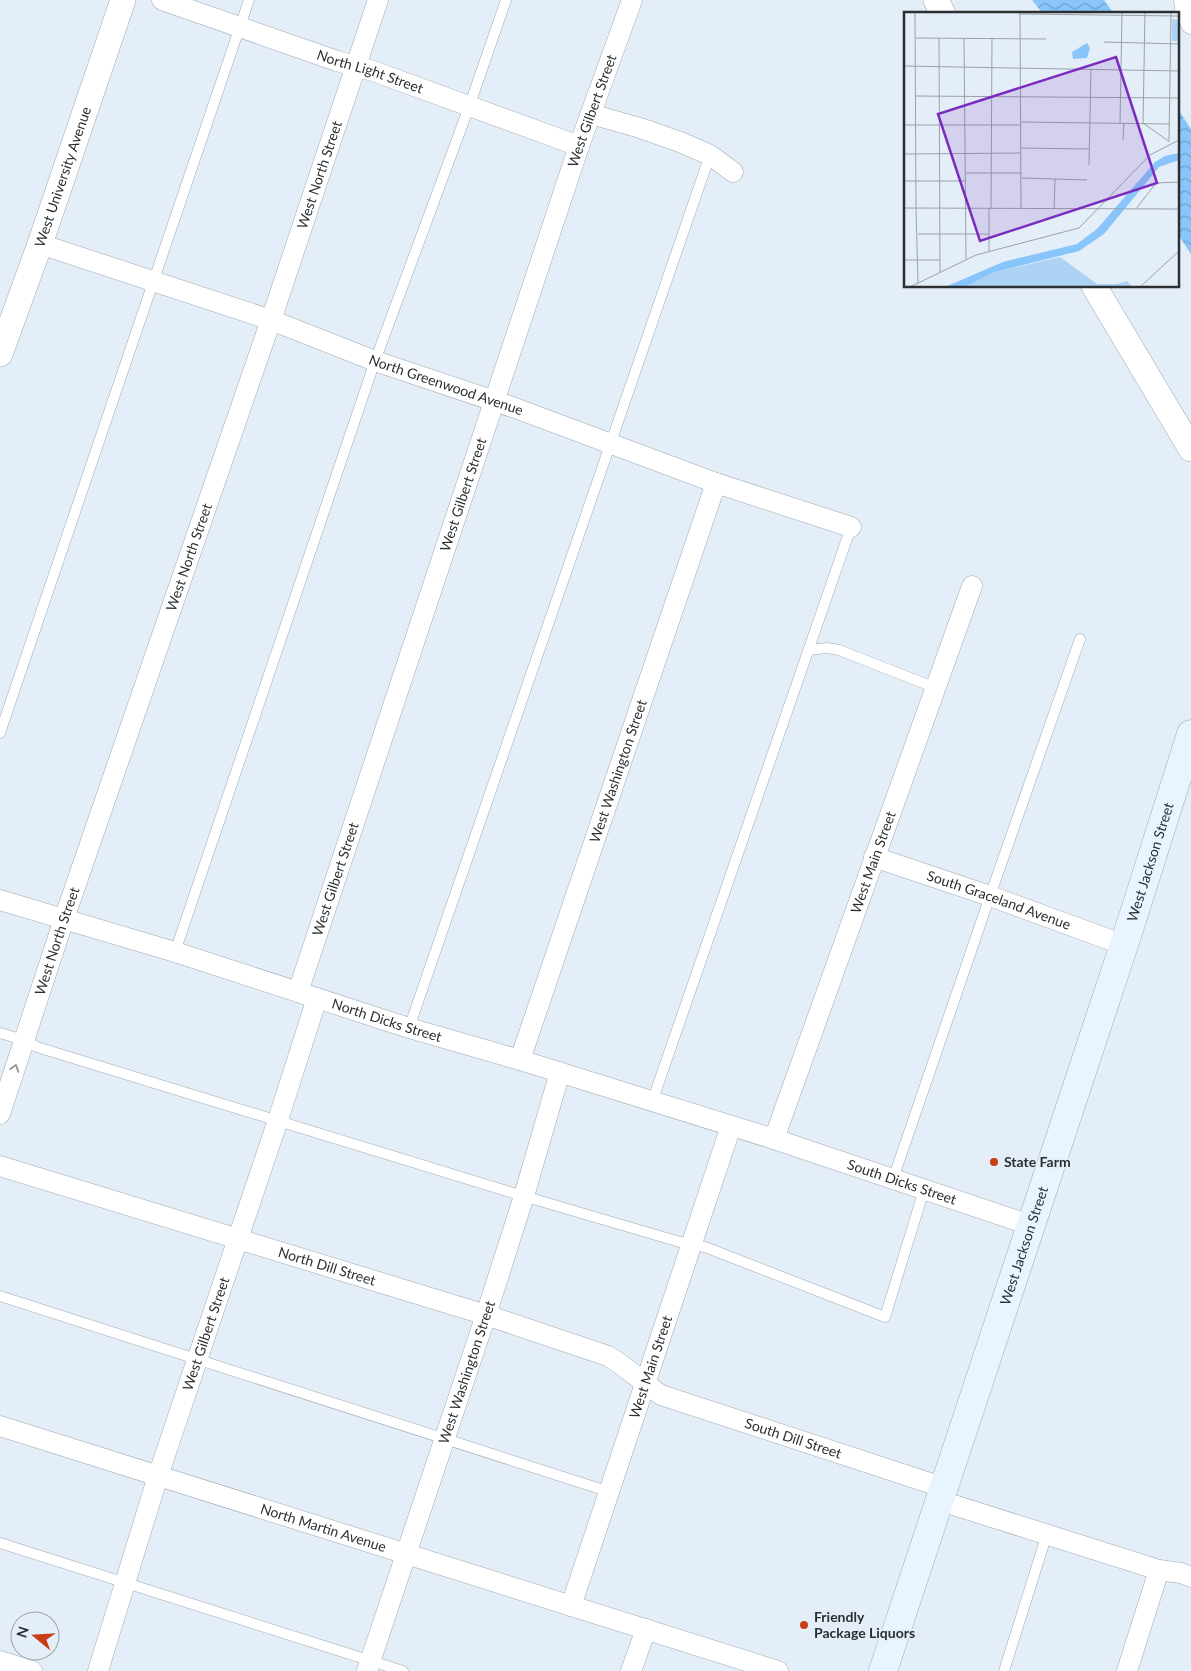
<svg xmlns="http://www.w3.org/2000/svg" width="1191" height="1671" font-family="Lato,sans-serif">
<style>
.water{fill:url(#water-waves)}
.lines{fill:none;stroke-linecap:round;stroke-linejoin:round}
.service-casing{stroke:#9fa9b2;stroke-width:11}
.minor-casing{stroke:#9fa9b2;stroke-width:21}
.tertiary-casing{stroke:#9fa9b2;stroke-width:26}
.secondary-casing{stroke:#9fa9b2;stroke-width:29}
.service{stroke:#fff;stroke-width:10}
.minor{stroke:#fff;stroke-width:20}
.tertiary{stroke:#fff;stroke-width:25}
.secondary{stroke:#e8f4ff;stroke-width:28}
.oneway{stroke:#959798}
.poi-dot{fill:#c73e15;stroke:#e4eef8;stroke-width:2}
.labels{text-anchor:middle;stroke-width:4;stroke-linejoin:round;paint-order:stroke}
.street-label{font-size:14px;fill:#2b2f32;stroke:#e4eef8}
.poi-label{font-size:14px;font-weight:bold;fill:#2b2f32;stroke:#e4eef8;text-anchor:start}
.inset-road{fill:none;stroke:#9aa2a9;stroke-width:1}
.view{fill:#7b2cbf;fill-opacity:0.15;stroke:#7b2cbf;stroke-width:2.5}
.inset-edge{fill:none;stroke:#2b2f32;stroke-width:2.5}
</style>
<defs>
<pattern id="water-waves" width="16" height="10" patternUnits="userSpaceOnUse" patternTransform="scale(1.25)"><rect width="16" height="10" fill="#87c5fb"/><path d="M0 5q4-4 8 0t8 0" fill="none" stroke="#6fa0cc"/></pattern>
</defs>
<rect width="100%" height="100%" fill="#e4eef8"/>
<g class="water">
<polygon points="1032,0 1104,0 1114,14 1043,14"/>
<polygon points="1177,108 1191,129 1191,254 1177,233"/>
</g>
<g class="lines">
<g class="service-casing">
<g id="service">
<polyline points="809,650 827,648 839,650 936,688"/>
<polyline points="0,733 249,0"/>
<polyline points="175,952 375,361 469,107 506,0"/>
<polyline points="409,1028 710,155"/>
<polyline points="0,1033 24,1040 37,1047 513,1193 680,1242 705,1247 885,1317 924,1190"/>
<polyline points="652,1102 851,527"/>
<polyline points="893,1179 990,896 1080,639"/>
<polyline points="0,1296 610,1492"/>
<polyline points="0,1543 403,1671"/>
<polyline points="1004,1671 1047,1534"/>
</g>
</g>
<g class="minor-casing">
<g id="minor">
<path id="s1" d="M162,0L337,61L373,71L579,146"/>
<polyline points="1184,0 1185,8 1191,24"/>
<polyline points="591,114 640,128 680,142 710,155 733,172"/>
<path id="s2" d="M40,244L271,320L375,361L515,408L716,483L851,527"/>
<path id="s3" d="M874,857L990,896L1124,945"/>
<path id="s4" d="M0,900L175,952L409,1028L520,1060L774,1139L1030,1225"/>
<path id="s5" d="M298,992L579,146L632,0"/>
<path id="s6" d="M520,1060L716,483"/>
<path id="s7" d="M0,1114L64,919L271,320L378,0"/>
<path id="s8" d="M774,1139L972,586"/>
<path id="s9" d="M0,1166L486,1315L608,1356C627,1367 643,1383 661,1395L945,1488"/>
<path id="s10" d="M0,1426L778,1671"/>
<polyline points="941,1501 1159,1570 1181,1573 1191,1577"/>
<path id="s11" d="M571,1606L731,1126"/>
<polyline points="0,1661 32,1671"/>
<path id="s12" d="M98,1671L158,1476L278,1120L317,998"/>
<path id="s13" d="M367,1671L486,1315L524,1196L560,1072"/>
<polyline points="631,1671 646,1629"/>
<polyline points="1127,1671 1159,1570"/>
</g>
</g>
<g class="tertiary-casing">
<g id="tertiary">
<polyline points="936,0 943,14"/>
<polyline points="1094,286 1191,449"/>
<path id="s14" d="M0,354L40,244L123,0"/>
</g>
</g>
<g class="secondary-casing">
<g id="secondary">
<path id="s15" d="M883,1671L1124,945L1191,734"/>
</g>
</g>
<use href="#service" class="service"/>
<use href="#minor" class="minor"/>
<use href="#tertiary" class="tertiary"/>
<use href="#secondary" class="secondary"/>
</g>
<defs><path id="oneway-chevron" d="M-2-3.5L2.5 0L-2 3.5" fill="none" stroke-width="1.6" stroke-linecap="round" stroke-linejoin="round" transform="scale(1.25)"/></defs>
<use class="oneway" href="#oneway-chevron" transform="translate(15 1068) rotate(-72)"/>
<g class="poi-dot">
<circle cx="994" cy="1162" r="5"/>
<circle cx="804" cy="1625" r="5"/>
</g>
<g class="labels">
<g class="street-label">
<text dy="5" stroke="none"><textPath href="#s1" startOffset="220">North Light Street</textPath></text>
<text dy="5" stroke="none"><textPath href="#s5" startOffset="929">West Gilbert Street</textPath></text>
<text dy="5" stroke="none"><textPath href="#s7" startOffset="992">West North Street</textPath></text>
<text dy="5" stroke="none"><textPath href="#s14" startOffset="188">West University Avenue</textPath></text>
<text dy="5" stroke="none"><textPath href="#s2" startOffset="430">North Greenwood Avenue</textPath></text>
<text dy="5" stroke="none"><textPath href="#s5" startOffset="524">West Gilbert Street</textPath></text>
<text dy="5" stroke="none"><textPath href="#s7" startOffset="588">West North Street</textPath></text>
<text dy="5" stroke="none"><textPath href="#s6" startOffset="305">West Washington Street</textPath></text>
<text dy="5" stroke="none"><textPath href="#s15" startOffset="852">West Jackson Street</textPath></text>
<text dy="5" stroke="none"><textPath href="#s8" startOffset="294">West Main Street</textPath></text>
<text dy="5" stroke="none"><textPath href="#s5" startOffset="119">West Gilbert Street</textPath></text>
<text dy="5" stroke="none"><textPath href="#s3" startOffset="132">South Graceland Avenue</textPath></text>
<text dy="5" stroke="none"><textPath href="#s7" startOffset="182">West North Street</textPath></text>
<text dy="5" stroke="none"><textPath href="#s4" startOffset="405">North Dicks Street</textPath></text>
<text dy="5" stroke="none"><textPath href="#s4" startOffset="945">South Dicks Street</textPath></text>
<text dy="5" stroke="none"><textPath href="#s15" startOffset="448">West Jackson Street</textPath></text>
<text dy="5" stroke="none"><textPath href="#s9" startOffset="342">North Dill Street</textPath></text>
<text dy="5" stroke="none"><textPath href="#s12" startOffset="354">West Gilbert Street</textPath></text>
<text dy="5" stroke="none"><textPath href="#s11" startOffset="252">West Main Street</textPath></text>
<text dy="5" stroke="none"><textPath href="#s13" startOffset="315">West Washington Street</textPath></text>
<text dy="5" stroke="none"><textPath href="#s9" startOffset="842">South Dill Street</textPath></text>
<text dy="5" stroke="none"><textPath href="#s10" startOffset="339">North Martin Avenue</textPath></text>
</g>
<g class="poi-label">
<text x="1004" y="1167">State Farm</text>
<text x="814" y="1622">Friendly<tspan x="814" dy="16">Package Liquors</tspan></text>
</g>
</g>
<g transform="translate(904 12)">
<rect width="275" height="275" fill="#e4eef8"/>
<path d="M268,7L275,8V29H268Z" fill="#add2f4"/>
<path d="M156,245L193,272H213L223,269L229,275H61L91,260Z" fill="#add2f4"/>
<path d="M183,31L186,36L183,46L169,47L168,40ZM275,141V148L255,155L200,222L175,239L91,260L61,275H41L99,250L173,232L193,217L251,150L261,144Z" fill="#87c5fb"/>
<path class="inset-road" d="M11,0L12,196M116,0L117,196M241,0L239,111L266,130M116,2L275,4M12,26L142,27M35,26L36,260M60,26L62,247M200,30L275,32M0,54L275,59M11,84L275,86M117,110L265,112M216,111L218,0M0,113H117M219,128L220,111M265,128L267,0M117,136L185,137M0,142L117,141M185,153L187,57M61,161H118M118,166L183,168M0,169H61M0,196L275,197M12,196L14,271M85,196V239M87,196L88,26M150,197L151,167M232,197L252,171L275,170M14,222H85M0,248H36M275,251V275M6,275L72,243L175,216L246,143L275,128M236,275L275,239"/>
<path class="view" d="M212,45L253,171L76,229L34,102Z"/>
<rect width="275" height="275" class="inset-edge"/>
</g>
<g transform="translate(35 1636) rotate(288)"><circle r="24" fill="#e4eef8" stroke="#9aa2a9"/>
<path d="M0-4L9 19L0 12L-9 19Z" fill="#c73e15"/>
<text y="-8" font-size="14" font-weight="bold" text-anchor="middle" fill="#2b2f32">N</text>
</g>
</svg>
